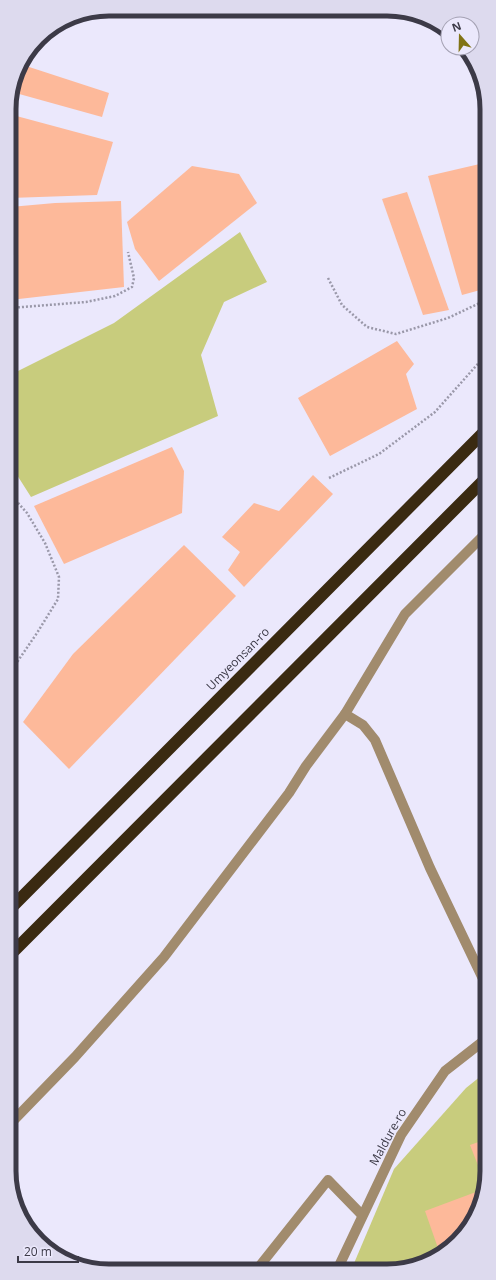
<svg xmlns="http://www.w3.org/2000/svg" width="496" height="1280" font-family="'Open Sans',sans-serif">
<style>
.green{fill:#c8cc7d}
.building{fill:#fdb99a}
.lines{fill:none;stroke-linecap:round;stroke-linejoin:round}
.path{stroke:#9a98a9;stroke-width:2.5;stroke-dasharray:2 2;stroke-linecap:butt}
.minor{stroke:#a18b6d;stroke-width:10}
.highway{stroke:#3a2a11;stroke-width:12}
.labels{text-anchor:middle;stroke-width:3;stroke-linejoin:round;paint-order:stroke}
.street-label{font-size:12px;fill:#3c3a47;stroke:#ebe8fc}
.rim{fill:none;stroke:#3c3a47;stroke-width:5}
</style>
<rect width="100%" height="100%" fill="#ebe8fc"/>
<g class="green">
<polygon points="240,232 267,282 224,302 201,355 218,416 31,497 10,464 10,375 114,323"/>
<polygon points="486,1072 487,1177 479,1209 462,1237 413,1268 352,1268 394,1169 466,1088"/>
</g>
<g class="building">
<polygon points="20,64 109,93 102,117 12,92"/>
<polygon points="9,114 113,142 97,195 10,198"/>
<polygon points="484,163 484,289 462,295 428,176"/>
<polygon points="192,166 239,174 257,203 159,281 135,249 127,222"/>
<polygon points="407,192 449,310 423,315 382,199"/>
<polygon points="121,201 124,287 10,300 10,207 55,203"/>
<polygon points="397,341 414,364 406,374 417,409 330,456 298,398"/>
<polygon points="172,447 184,471 182,513 64,564 34,506"/>
<polygon points="313,475 333,494 244,587 228,570 240,552 222,537 254,503 279,511"/>
<polygon points="184,545 236,596 69,769 23,722 73,654"/>
<polygon points="487,1139 487,1171 481,1173 470,1145"/>
<polygon points="484,1189 479,1209 462,1237 439,1251 425,1211"/>
<polygon points="428,1254 429,1258 413,1268 394,1268"/>
</g>
<g class="lines">
<g class="path">
<polyline points="328,278 342,305 367,327 396,334 448,318 484,301"/>
<polyline points="10,308 86,302 115,296 132,287 134,278 128,252"/>
<polyline points="329,478 379,454 435,412 484,357"/>
<polyline points="10,494 27,513 45,543 59,577 58,599 37,633 11,671"/>
</g>
<g class="minor">
<polyline points="485,534 405,614 345,714 363,725 375,740 430,868 486,985"/>
<polyline points="12,1122 75,1057 164,957 289,793 306,766 345,714"/>
<polyline points="258,1268 328,1180 362,1215"/>
<polyline points="338,1268 401,1135 445,1071 486,1039"/>
</g>
<g class="highway">
<polyline points="12,907 485,431"/>
<polyline points="12,953 485,479"/>
</g>
</g>
<g class="labels">
<g class="street-label">
<text transform="translate(238 659) rotate(-45)" y="4">Umyeonsan-ro</text>
<text transform="translate(388 1137) rotate(-61)" y="4">Maldure-ro</text>
</g>
</g>
<path d="M0 0H496V1280H0ZM109 16H387A93 93 0 0 1 480 109V1171A93 93 0 0 1 387 1264H109A93 93 0 0 1 16 1171V109A93 93 0 0 1 109 16Z" fill="#dddaee" fill-rule="evenodd"/>
<path class="rim" d="M109 16H387A93 93 0 0 1 480 109V1171A93 93 0 0 1 387 1264H109A93 93 0 0 1 16 1171V109A93 93 0 0 1 109 16Z"/>
<g transform="translate(460 36) rotate(340)"><circle r="19" fill="#ebe8fc" stroke="#a5a2b4"/>
<path d="M0-3L7 15L0 10L-7 15Z" fill="#817315"/>
<text y="-6" font-size="11" font-weight="bold" text-anchor="middle" fill="#3c3a47">N</text>
</g>
<path d="M18 1256v6h60v-6" fill="none" stroke="#3c3a47" stroke-width="2"/>
<text x="24" y="1256" font-size="12" fill="#3c3a47" stroke="#ebe8fc" stroke-width="3" paint-order="stroke">20 m</text>
</svg>
